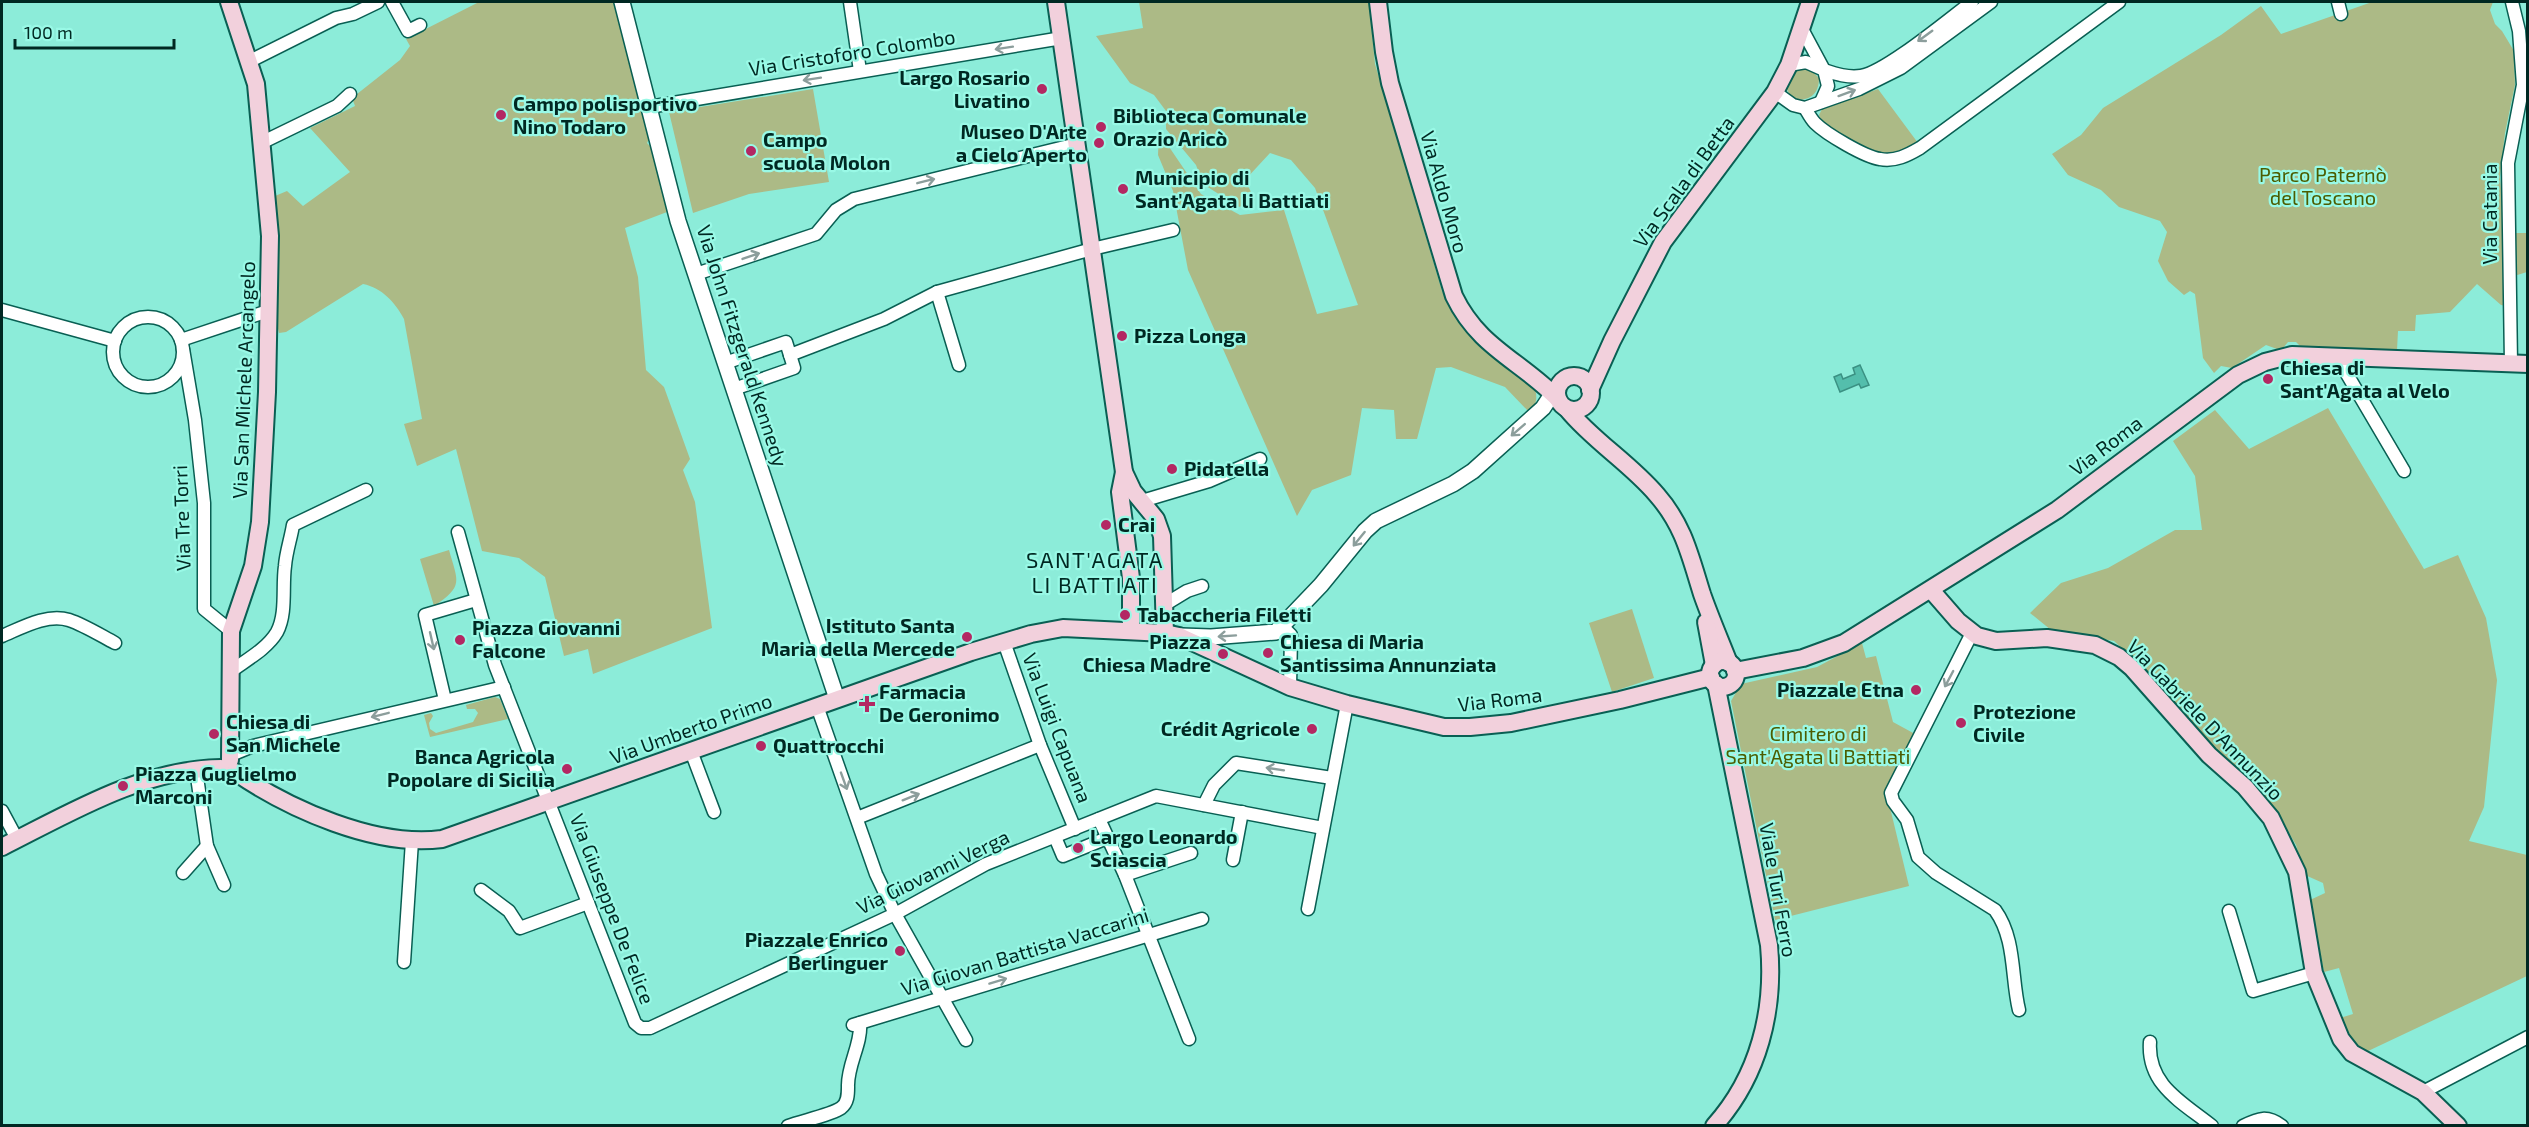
<svg xmlns="http://www.w3.org/2000/svg" width="2529" height="1127" font-family="'Exo 2',sans-serif">
<style>
.green{fill:#acba86}
.water{fill:#54beac;stroke:#3b9183;stroke-width:1.5}
.lines{fill:none;stroke-linecap:round;stroke-linejoin:round}
.minor-casing{stroke:#095f53;stroke-width:15}
.tertiary-casing{stroke:#095f53;stroke-width:18}
.secondary-casing{stroke:#095f53;stroke-width:20}
.minor{stroke:#fff;stroke-width:12}
.tertiary{stroke:#fff;stroke-width:15}
.secondary{stroke:#f2d0dc;stroke-width:16}
.oneway{stroke:#8c9e9c}
.poi-dot{fill:#b32863;stroke:#99f9e6;stroke-width:2}
.labels{text-anchor:middle;stroke-width:4.5;stroke-linejoin:round;paint-order:stroke}
.street-label{font-size:20px;fill:#002822;stroke:#99f9e6}
.poi-label{font-size:20px;font-weight:bold;fill:#002822;stroke:#99f9e6;text-anchor:start}
.park-label{font-size:20px;fill:#4c5c00;stroke:#99f9e6}
.quarter-label{font-size:22px;letter-spacing:1.5px;fill:#002822;stroke:#99f9e6}
</style>
<rect width="100%" height="100%" fill="#8cecd9"/>
<g class="green">
<path d="M479,2H614L649,139L647,143L652,148L667,212L625,228L638,277L646,370L664,387L690,459L683,470L695,502L712,628L593,674L588,649L564,656L545,577L519,558L482,551L456,449L417,466L404,424L422,419L404,319C395,302 382,288 363,284L286,332L279,333L276,320L275,196L287,191L303,206L350,172L310,128L355,106L352,98L400,60L410,46L406,39Z"/>
<path d="M1139,2H1369L1375,64L1442,291C1465,338 1491,355 1533,383C1537,394 1539,403 1529,412L1505,387L1451,367L1436,368L1417,439H1396L1394,410L1362,408L1351,475L1312,490L1297,516L1188,270L1173,191L1158,155L1159,132L1201,194L1240,215L1284,210L1317,314L1358,305L1315,188L1291,160L1270,153L1245,180L1255,200L1239,207L1203,184L1196,165L1166,129V111L1154,95L1130,83L1096,36L1143,28Z"/>
<polygon points="2372,2 2493,2 2490,10 2495,24 2502,31 2514,51 2515,85 2505,133 2500,177 2505,235 2506,306 2501,305 2477,284 2450,312 2416,315 2415,331 2398,331 2397,350 2300,346 2296,342 2288,342 2283,348 2277,349 2266,345 2232,368 2221,366 2214,373 2203,358 2195,294 2190,291 2184,295 2168,281 2158,261 2167,232 2160,221 2119,207 2101,190 2068,175 2052,154 2081,135 2103,108 2221,35 2261,6 2281,34"/>
<path d="M1805,68L1810,69L1819,78C1819,95 1809,101 1793,100L1786,88L1796,69Z"/>
<polygon points="813,89 829,182 749,194 693,213 669,112"/>
<path d="M1878,89L1918,143C1912,147 1904,153 1897,155C1879,159 1823,132 1819,115L1822,109Z"/>
<polygon points="2514,233 2528,233 2527,272 2514,276"/>
<polygon points="2328,408 2424,569 2458,555 2486,618 2497,680 2484,807 2469,841 2527,855 2527,976 2366,1052 2351,1042 2340,1018 2353,1014 2339,968 2324,972 2310,900 2325,893 2323,883 2305,875 2296,845 2276,811 2246,775 2212,747 2137,662 2114,641 2051,630 2030,613 2061,583 2108,568 2175,530 2202,530 2195,476 2173,441 2215,410 2249,449"/>
<path d="M449,550C458,582 464,586 434,606L420,559Z"/>
<polygon points="1632,609 1654,678 1612,692 1589,623"/>
<polygon points="1862,643 1866,658 1876,656 1893,722 1915,734 1886,791 1909,886 1775,920 1731,701 1741,684 1817,667"/>
<polygon points="495,697 500,699 508,719 430,737 424,715 431,713 433,716 429,723 430,729 436,733 473,722 478,713 475,709 467,709 466,705"/>
</g>
<polygon class="water" points="1860,365 1869,385 1861,388 1859,384 1840,392 1834,377 1841,374 1843,379 1855,374 1853,368"/>
<g class="lines">
<g class="minor-casing">
<g id="minor">
<polyline points="392,2 408,31 420,25"/>
<polyline points="850,2 860,71"/>
<polyline points="2338,2 2341,14"/>
<path d="M1802,29L1824,70C1836,74 1848,78 1861,76C1886,72 1949,19 1972,2"/>
<polyline points="250,61 336,18 353,14 378,2"/>
<polyline points="1789,65 1806,62 1824,70 1828,86 1821,102"/>
<polyline points="1775,92 1793,105 1805,108 1859,89 1901,68 1991,2"/>
<polyline points="649,107 1062,38"/>
<path d="M1805,108C1808,113 1811,119 1815,123C1826,134 1865,157 1880,159C1895,162 1908,155 1920,148L2119,2"/>
<polyline points="263,142 337,106 350,94"/>
<polyline points="696,274 816,234 836,210 854,199 1077,144"/>
<polyline points="937,292 959,365"/>
<polyline points="2,310 115,341"/>
<circle cx="148" cy="352" r="35"/>
<polyline points="181,340 268,311"/>
<polyline points="183,349 195,420 204,503 204,609 231,631"/>
<polyline points="790,355 884,319 937,292 1092,249 1173,230"/>
<polyline points="2340,357 2341,364 2404,471"/>
<polyline points="725,363 786,342 794,368 734,389"/>
<polyline points="2511,363 2508,163 2523,85 2519,31 2512,2"/>
<polyline points="1142,501 1209,481 1260,459"/>
<polyline points="458,532 495,665 635,1023 641,1028 650,1028 895,914 986,864 1156,796 1323,828"/>
<polyline points="1164,605 1187,591 1202,586"/>
<polyline points="1283,627 1291,635 1290,687"/>
<path d="M1972,633L1891,793L1893,801L1907,820L1918,857L1936,873L1995,910C2016,939 2011,977 2019,1010"/>
<path d="M2,636C21,628 47,613 69,620C84,625 100,635 115,643"/>
<polyline points="1004,642 1040,745 1075,829"/>
<path d="M230,672C246,660 267,649 277,632C287,613 282,587 285,566C286,552 291,538 293,525L366,490"/>
<polyline points="445,700 425,615 476,600"/>
<polyline points="817,706 876,874 895,914 966,1040"/>
<polyline points="691,751 714,812"/>
<polyline points="231,755 253,746 504,687"/>
<polyline points="196,770 207,846 224,885"/>
<polyline points="1204,805 1214,785 1236,763 1332,778"/>
<polyline points="2,811 17,839"/>
<polyline points="857,818 1040,745"/>
<polyline points="1099,819 1125,875 1189,1039"/>
<polyline points="1055,837 1063,856 1107,838"/>
<polyline points="1233,860 1242,812"/>
<polyline points="183,873 207,846"/>
<polyline points="1125,875 1191,853"/>
<polyline points="481,890 509,911 520,928 588,903"/>
<polyline points="1308,909 1347,704"/>
<polyline points="2229,911 2253,991 2314,973"/>
<polyline points="404,962 412,841"/>
<polyline points="853,1025 1202,919"/>
<path d="M2150,1042C2147,1085 2182,1102 2212,1126"/>
<polyline points="2423,1092 2528,1037"/>
<path d="M788,1126C801,1121 831,1115 841,1108C848,1103 848,1094 848,1087C847,1065 862,1044 860,1023"/>
<path d="M2243,1126C2259,1118 2267,1115 2282,1126"/>
</g>
</g>
<g class="tertiary-casing">
<g id="tertiary">
<polyline points="622,2 678,221 837,699"/>
<polyline points="1181,636 1211,637 1276,632 1321,585 1365,531 1376,521 1453,484 1473,471 1543,408 1557,387"/>
</g>
</g>
<g class="secondary-casing">
<g id="secondary">
<polyline points="229,2 256,84 270,236 267,392 260,522 253,566 231,631 230,760"/>
<polyline points="1056,2 1124,472 1133,491 1156,519 1162,536 1165,633"/>
<path d="M1378,2L1384,52L1390,83L1454,296C1479,348 1520,360 1558,399"/>
<circle cx="1574" cy="393" r="17"/>
<polyline points="1590,390 1612,341 1663,242 1775,92 1789,65 1810,2"/>
<path d="M1567,409C1593,441 1630,463 1657,495C1684,526 1690,556 1702,594C1710,617 1720,640 1729,663"/>
<polyline points="1124,472 1120,492 1131,578 1131,631"/>
<polyline points="1931,590 1958,621 1977,636 1996,641 2047,638 2095,645 2119,657 2132,668 2209,755 2245,787 2271,818 2297,872 2314,973 2341,1039 2352,1053 2423,1092 2458,1126"/>
<polyline points="1706,622 1714,665"/>
<circle cx="1723" cy="674" r="13"/>
<polyline points="1735,671 1803,658 1844,643 2057,510 2238,375 2265,362 2292,355 2528,364"/>
<path d="M235,772C289,809 376,848 442,839L971,652L1031,634L1063,628L1165,633L1179,636L1290,687L1347,704L1444,727H1470L1511,723L1620,700L1711,677"/>
<path d="M2,847C70,813 142,769 221,768"/>
<path d="M1714,1126C1759,1076 1775,1010 1769,945L1716,684"/>
</g>
</g>
<use href="#minor" class="minor"/>
<use href="#tertiary" class="tertiary"/>
<use href="#secondary" class="secondary"/>
</g>
<defs><path id="oneway-shaft" d="M-6 0H5M1.5-3L5.5 0L1.5 3" fill="none" stroke-width="1.6" stroke-linecap="round" stroke-linejoin="round" transform="scale(1.5)"/></defs>
<g class="oneway">
<use href="#oneway-shaft" transform="translate(1925 36) rotate(144)"/>
<use href="#oneway-shaft" transform="translate(1004 48) rotate(171)"/>
<use href="#oneway-shaft" transform="translate(812 79) rotate(171)"/>
<use href="#oneway-shaft" transform="translate(1847 93) rotate(-20)"/>
<use href="#oneway-shaft" transform="translate(926 181) rotate(-14)"/>
<use href="#oneway-shaft" transform="translate(751 256) rotate(-19)"/>
<use href="#oneway-shaft" transform="translate(1518 430) rotate(139)"/>
<use href="#oneway-shaft" transform="translate(1359 539) rotate(129)"/>
<use href="#oneway-shaft" transform="translate(1227 636) rotate(176)"/>
<use href="#oneway-shaft" transform="translate(432 641) rotate(77)"/>
<use href="#oneway-shaft" transform="translate(1949 679) rotate(118)"/>
<use href="#oneway-shaft" transform="translate(380 715) rotate(166)"/>
<use href="#oneway-shaft" transform="translate(1275 769) rotate(-171)"/>
<use href="#oneway-shaft" transform="translate(844 781) rotate(70)"/>
<use href="#oneway-shaft" transform="translate(911 797) rotate(-22)"/>
<use href="#oneway-shaft" transform="translate(998 981) rotate(-17)"/>
</g>
<g class="poi-dot">
<circle cx="1042" cy="89" r="6"/>
<circle cx="501" cy="115" r="6"/>
<circle cx="1101" cy="127" r="6"/>
<circle cx="1099" cy="143" r="6"/>
<circle cx="751" cy="151" r="6"/>
<circle cx="1123" cy="189" r="6"/>
<circle cx="1122" cy="336" r="6"/>
<circle cx="2268" cy="379" r="6"/>
<circle cx="1172" cy="469" r="6"/>
<circle cx="1106" cy="525" r="6"/>
<circle cx="1125" cy="615" r="6"/>
<circle cx="967" cy="637" r="6"/>
<circle cx="460" cy="640" r="6"/>
<circle cx="1268" cy="653" r="6"/>
<circle cx="1223" cy="654" r="6"/>
<circle cx="1916" cy="690" r="6"/>
<path d="M864 695h6v6h6v6h-6v6h-6v-6h-6v-6h6z"/>
<circle cx="1961" cy="723" r="6"/>
<circle cx="1312" cy="729" r="6"/>
<circle cx="214" cy="734" r="6"/>
<circle cx="761" cy="746" r="6"/>
<circle cx="567" cy="769" r="6"/>
<circle cx="123" cy="786" r="6"/>
<circle cx="1078" cy="848" r="6"/>
<circle cx="900" cy="951" r="6"/>
</g>
<g class="labels">
<g class="street-label">
<text transform="translate(852 53) rotate(-9)" y="7">Via Cristoforo Colombo</text>
<text transform="translate(1684 182) rotate(-54)" y="7">Via Scala di Betta</text>
<text transform="translate(1444 192) rotate(74)" y="7">Via Aldo Moro</text>
<text transform="translate(2490 214) rotate(-90)" y="7">Via Catania</text>
<text transform="translate(742 346) rotate(72)" y="7">Via John Fitzgerald Kennedy</text>
<text transform="translate(244 380) rotate(-88)" y="7">Via San Michele Arcangelo</text>
<text transform="translate(2106 446) rotate(-37)" y="7">Via Roma</text>
<text transform="translate(182 518) rotate(-92)" y="7">Via Tre Torri</text>
<text transform="translate(1500 700) rotate(-7)" y="7">Via Roma</text>
<text transform="translate(2205 720) rotate(46)" y="7">Via Gabriele D'Annunzio</text>
<text transform="translate(1057 728) rotate(69)" y="7">Via Luigi Capuana</text>
<text transform="translate(691 729) rotate(-20)" y="7">Via Umberto Primo</text>
<text transform="translate(933 872) rotate(-26)" y="7">Via Giovanni Verga</text>
<text transform="translate(1778 890) rotate(80)" y="7">Viale Turi Ferro</text>
<text transform="translate(612 909) rotate(69)" y="7">Via Giuseppe De Felice</text>
<text transform="translate(1025 952) rotate(-17)" y="7">Via Giovan Battista Vaccarini</text>
</g>
<g class="poi-label">
<text x="1030" y="85" text-anchor="end">Largo Rosario<tspan x="1030" dy="23">Livatino</tspan></text>
<text x="513" y="111">Campo polisportivo<tspan x="513" dy="23">Nino Todaro</tspan></text>
<text x="1113" y="123">Biblioteca Comunale<tspan x="1113" dy="23">Orazio Aricò</tspan></text>
<text x="1087" y="139" text-anchor="end">Museo D'Arte<tspan x="1087" dy="23">a Cielo Aperto</tspan></text>
<text x="763" y="147">Campo<tspan x="763" dy="23">scuola Molon</tspan></text>
<text x="1135" y="185">Municipio di<tspan x="1135" dy="23">Sant'Agata li Battiati</tspan></text>
<text x="1134" y="343">Pizza Longa</text>
<text x="2280" y="375">Chiesa di<tspan x="2280" dy="23">Sant'Agata al Velo</tspan></text>
<text x="1184" y="476">Pidatella</text>
<text x="1118" y="532">Crai</text>
<text x="1137" y="622">Tabaccheria Filetti</text>
<text x="955" y="633" text-anchor="end">Istituto Santa<tspan x="955" dy="23">Maria della Mercede</tspan></text>
<text x="472" y="635">Piazza Giovanni<tspan x="472" dy="23">Falcone</tspan></text>
<text x="1211" y="649" text-anchor="end">Piazza<tspan x="1211" dy="23">Chiesa Madre</tspan></text>
<text x="1280" y="649">Chiesa di Maria<tspan x="1280" dy="23">Santissima Annunziata</tspan></text>
<text x="1904" y="697" text-anchor="end">Piazzale Etna</text>
<text x="879" y="699">Farmacia<tspan x="879" dy="23">De Geronimo</tspan></text>
<text x="1973" y="719">Protezione<tspan x="1973" dy="23">Civile</tspan></text>
<text x="226" y="729">Chiesa di<tspan x="226" dy="23">San Michele</tspan></text>
<text x="1300" y="736" text-anchor="end">Crédit Agricole</text>
<text x="773" y="753">Quattrocchi</text>
<text x="555" y="764" text-anchor="end">Banca Agricola<tspan x="555" dy="23">Popolare di Sicilia</tspan></text>
<text x="135" y="781">Piazza Guglielmo<tspan x="135" dy="23">Marconi</tspan></text>
<text x="1090" y="844">Largo Leonardo<tspan x="1090" dy="23">Sciascia</tspan></text>
<text x="888" y="947" text-anchor="end">Piazzale Enrico<tspan x="888" dy="23">Berlinguer</tspan></text>
</g>
<g class="park-label">
<text x="2323" y="182">Parco Paternò<tspan x="2323" dy="23">del Toscano</tspan></text>
<text x="1818" y="741">Cimitero di<tspan x="1818" dy="23">Sant'Agata li Battiati</tspan></text>
</g>
<g class="quarter-label">
<text x="1095" y="568">SANT'AGATA<tspan x="1095" dy="25">LI BATTIATI</tspan></text>
</g>
</g>
<rect width="2529" height="1127" fill="none" stroke="#002822" stroke-width="6"/>
<path d="M15 39v9h159v-9" fill="none" stroke="#002822" stroke-width="3"/>
<text x="24" y="39" font-size="18" fill="#002822" stroke="#99f9e6" stroke-width="4.5" paint-order="stroke">100 m</text>
</svg>
